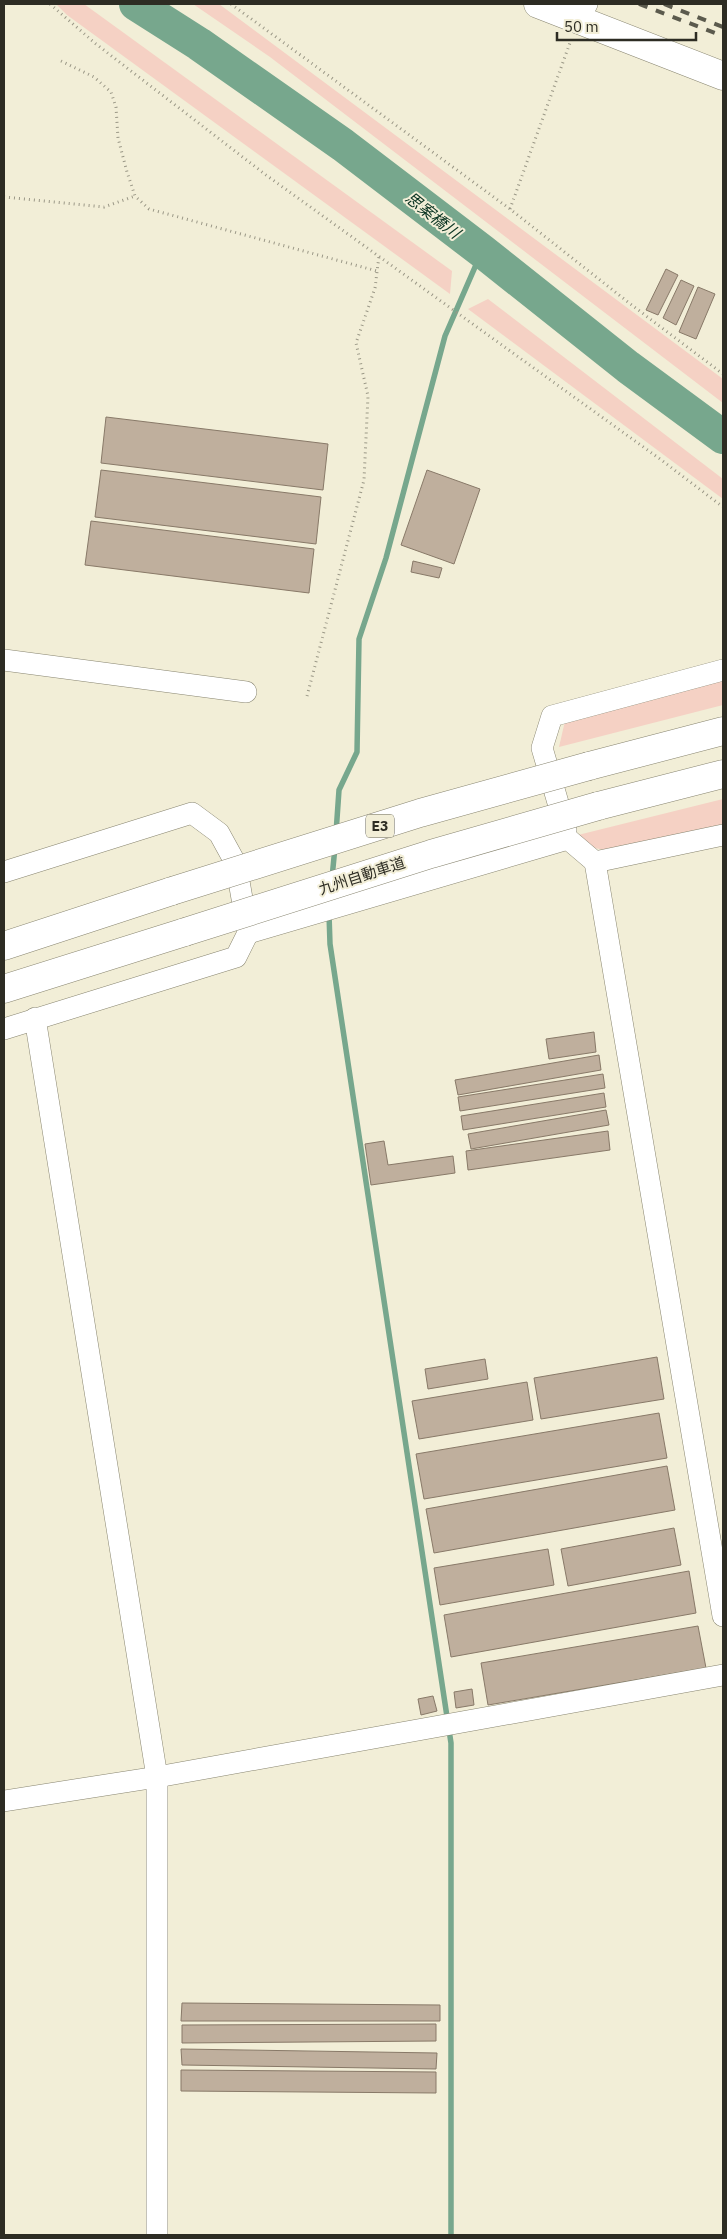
<svg xmlns="http://www.w3.org/2000/svg" width="727" height="2239" font-family="'IBM Plex Sans','Noto Sans JP',sans-serif">
<style>
.green{fill:#f5d1c4}
.lines{fill:none;stroke-linecap:round;stroke-linejoin:round}
.stream{stroke:#77a78d;stroke-width:5.5}
.river{stroke:#77a78d;stroke-width:34}
.building{fill:#bfaf9d;stroke:#887968}
.street-casing{stroke:#888570;stroke-width:22}
.primary-casing{stroke:#888570;stroke-width:29}
.highway-casing{stroke:#888570;stroke-width:29}
.path{stroke:#9a9786;stroke-width:3;stroke-dasharray:1 4;stroke-linecap:butt}
.street{stroke:#fff;stroke-width:21}
.primary{stroke:#fff;stroke-width:28}
.highway{stroke:#fff;stroke-width:28}
.rail{stroke:#5b5a4d;stroke-width:4;stroke-dasharray:9 9;stroke-linecap:butt}
.highway-bridge-casing{stroke:#888570;stroke-width:29;stroke-linecap:butt}
.highway-bridge{stroke:#fff;stroke-width:28}
.labels{text-anchor:middle;stroke-width:4;stroke-linejoin:round;paint-order:stroke}
.shield{fill:#f2eed7;stroke:#686659;stroke-width:1}
.shield-label{font-size:14px;font-weight:bold;fill:#2d2c23}
.street-label{font-size:15px;fill:#2d2c23;stroke:#f2eed7}
.water-label{font-size:16px;font-style:italic;fill:#093321;stroke:#f2eed7}
</style>
<rect width="100%" height="100%" fill="#f2eed7"/>
<g class="green">
<polygon points="56,4 84,4 452,271 450,294 67,15"/>
<polygon points="193,4 219,4 723,379 723,403 270,57"/>
<polygon points="488,299 723,479 723,499 468,309"/>
<polygon points="723,680 723,705 559,747 565,721"/>
<polygon points="723,799 723,824 609,851 590,847 578,835"/>
</g>
<g class="lines">
<g class="stream">
<polyline points="336,833 339,790 357,752 359,639 386,558 445,336 482,251"/>
<polyline points="332,878 335,847"/>
<polyline points="329,914 330,944 451,1743 451,2235"/>
</g>
<polyline class="river" points="136,4 199,44 343,145 482,251 628,367 723,437"/>
</g>
<g class="building">
<polygon points="666,269 678,275 658,315 646,310"/>
<polygon points="681,280 694,286 676,325 663,318"/>
<polygon points="698,287 715,294 696,339 679,332"/>
<polygon points="106,417 328,444 323,490 101,463"/>
<polygon points="101,470 321,497 316,544 95,517"/>
<polygon points="427,470 480,489 454,564 401,545"/>
<polygon points="91,521 314,549 309,593 85,565"/>
<polygon points="413,561 442,568 439,578 411,572"/>
<polygon points="594,1032 596,1052 549,1059 546,1039"/>
<polygon points="599,1055 601,1070 458,1095 455,1080"/>
<polygon points="603,1074 605,1088 460,1111 458,1097"/>
<polygon points="604,1093 606,1107 463,1130 461,1116"/>
<polygon points="606,1110 609,1125 471,1149 468,1134"/>
<polygon points="608,1131 610,1150 468,1170 466,1151"/>
<polygon points="384,1141 388,1165 453,1156 455,1173 371,1185 365,1144"/>
<polygon points="657,1357 664,1399 541,1419 534,1378"/>
<polygon points="485,1359 488,1379 428,1389 425,1369"/>
<polygon points="527,1382 533,1420 419,1439 412,1401"/>
<polygon points="659,1413 667,1458 424,1499 416,1454"/>
<polygon points="667,1466 675,1510 434,1553 426,1509"/>
<polygon points="674,1528 681,1565 568,1586 561,1549"/>
<polygon points="548,1549 554,1585 440,1605 434,1568"/>
<polygon points="689,1571 696,1613 451,1657 444,1615"/>
<polygon points="698,1626 706,1668 488,1705 481,1663"/>
<polygon points="472,1689 474,1705 456,1708 454,1692"/>
<polygon points="433,1696 437,1711 421,1715 418,1699"/>
<polygon points="182,2003 440,2005 440,2021 181,2021"/>
<polygon points="436,2024 436,2041 182,2043 182,2025"/>
<polygon points="181,2049 437,2053 436,2069 182,2065"/>
<polygon points="181,2070 436,2072 436,2093 181,2091"/>
</g>
<g class="lines">
<g class="street-casing">
<g id="street">
<polyline points="579,18 587,4"/>
<polyline points="4,660 246,692"/>
<polyline points="566,830 542,748 552,716 723,670"/>
<polyline points="595,862 723,1616"/>
<polyline points="4,872 192,813 219,833 236,864 248,933 236,957 4,1029"/>
<polyline points="248,933 568,839 595,862 723,835"/>
<polyline points="35,1018 157,1777 157,2235"/>
<polyline points="4,1801 157,1777 723,1675"/>
</g>
</g>
<g class="primary-casing">
<polyline id="primary" points="538,4 723,76"/>
</g>
<g class="highway-casing">
<g id="highway">
<polyline points="589,766 723,731"/>
<polyline points="598,806 723,774"/>
<polyline points="4,946 172,891"/>
<polyline points="4,989 185,932"/>
</g>
</g>
<g class="path">
<polyline points="50,4 96,44 266,175 660,459 723,507"/>
<polyline points="231,4 510,209 633,306 723,374"/>
<polyline points="61,61 94,77 111,92 116,107 118,138 127,172 135,196 149,209 377,271"/>
<polyline points="4,197 104,207 135,196"/>
<polyline points="510,209 571,40"/>
<polyline points="307,696 364,480 368,396 356,343 375,288 379,256"/>
</g>
<use href="#street" class="street"/>
<use href="#primary" class="primary"/>
<use href="#highway" class="highway"/>
<g class="rail">
<polyline points="639,4 723,36"/>
<polyline points="664,4 723,27"/>
</g>
<g class="highway-bridge-casing">
<g id="highway-bridge">
<polyline points="172,891 420,813 589,766"/>
<polyline points="185,932 431,854 598,806"/>
</g>
</g>
<use href="#highway-bridge" class="highway-bridge"/>
</g>
<g class="labels">
<rect class="shield" x="366" y="814.5" width="28" height="23" rx="4"/>
<g class="shield-label">
<text x="380" y="831">E3</text>
</g>
<g class="street-label">
<text transform="translate(362 876) rotate(-18)" y="5">九州自動車道</text>
</g>
<g class="water-label">
<text transform="translate(433 215) rotate(38)" y="6">思案橋川</text>
</g>
</g>
<rect width="727" height="2239" fill="none" stroke="#2d2c23" stroke-width="10"/>
<path d="M557 32v8h139v-8" fill="none" stroke="#2d2c23" stroke-width="2.5"/>
<text x="564" y="32" font-size="15" fill="#2d2c23" stroke="#f2eed7" stroke-width="4" paint-order="stroke">50 m</text>
</svg>
